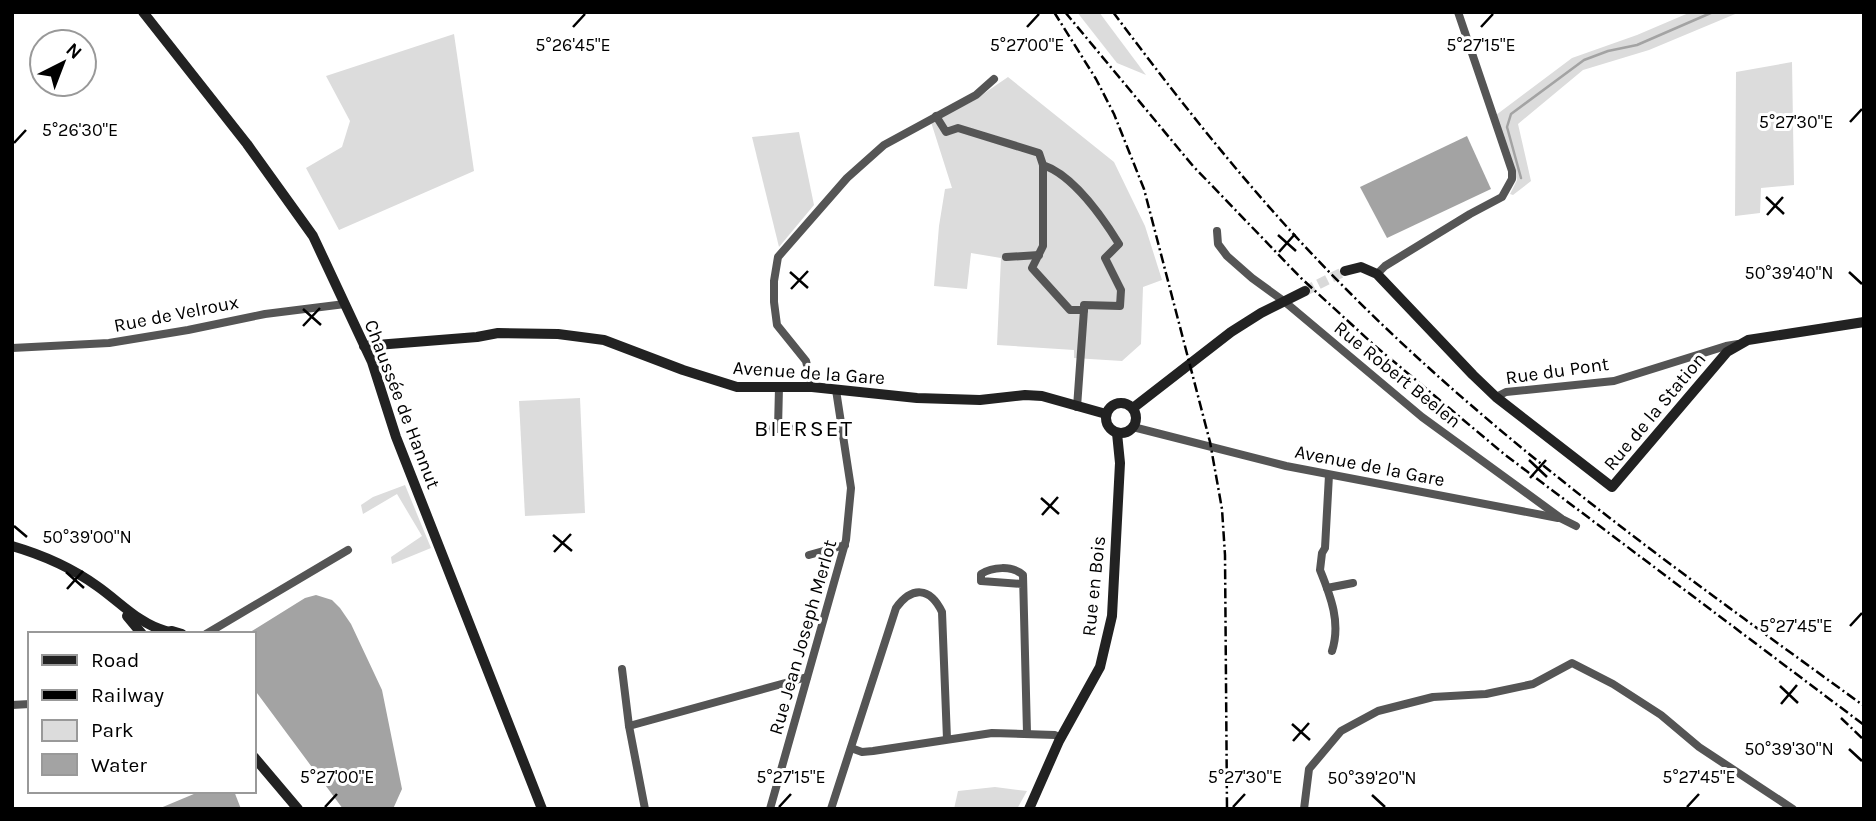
<svg xmlns="http://www.w3.org/2000/svg" width="1876" height="821" font-family="Karla,sans-serif">
<style>
.green{fill:#dcdcdc}
.water{fill:#a3a3a3}
.lines{fill:none;stroke-linecap:round;stroke-linejoin:round}
.stream{stroke:#a3a3a3;stroke-width:2.5}
.secondary-tunnel{stroke:#d9d9d9;stroke-width:10;stroke-dasharray:10 5;stroke-linecap:butt}
.street{stroke:#555;stroke-width:8}
.secondary{stroke:#222;stroke-width:10}
.rail{stroke:#000;stroke-width:2.5;stroke-dasharray:10 3.5 2 3.5;stroke-linecap:butt}
.ticks{fill:none;stroke:#000;stroke-width:2.5}
.labels{text-anchor:middle;stroke-width:6;stroke-linejoin:round;paint-order:stroke}
.street-label{font-size:19px;fill:#000;stroke:#fff}
.quarter-label{font-size:23px;letter-spacing:2px;fill:#000;stroke:#fff}
.ticks-label{font-size:18px;text-anchor:middle;fill:#000;stroke:#fff;stroke-width:6;stroke-linejoin:round;paint-order:stroke}
</style>
<rect width="100%" height="100%" fill="#fff"/>
<g class="green">
<polygon points="1077,12 1099,12 1146,75 1117,63"/>
<polygon points="1691,12 1740,12 1649,50 1583,70 1518,124 1531,181 1513,195 1510,194 1517,180 1496,115 1572,58 1637,35"/>
<polygon points="454,34 474,171 339,230 306,168 342,147 350,121 326,76"/>
<polygon points="1792,62 1794,185 1761,188 1760,213 1735,216 1736,72"/>
<polygon points="1008,77 1114,162 1145,226 1162,280 1143,287 1141,344 1122,361 1074,358 1074,350 997,345 1001,258 971,253 967,289 934,286 939,226 945,189 952,188 931,122 973,101"/>
<polygon points="799,132 814,205 779,247 752,137"/>
<polygon points="580,398 585,513 525,516 519,401"/>
<polygon points="405,485 431,548 392,564 391,557 422,536 397,494 363,514 361,505 373,497"/>
<polygon points="995,787 1027,791 1017,809 954,809 958,791"/>
</g>
<g class="water">
<polygon points="1467,136 1491,189 1387,238 1360,187"/>
<polygon points="316,595 332,600 340,608 351,624 382,690 402,789 393,809 343,809 254,689 254,634 247,634 305,598"/>
<polygon points="201,791 234,791 241,809 158,809"/>
</g>
<g class="lines">
<polyline class="stream" points="1521,178 1507,127 1511,114 1584,60 1608,51 1637,45 1713,12"/>
<polyline class="secondary-tunnel" points="1305,291 1345,271"/>
<g class="street">
<path d="M936,116L946,132L958,128L1039,153L1043,165C1073,175 1103,218 1119,244L1105,258L1121,290L1120,306L1084,305V310H1070L1032,268L1043,246V165"/>
<polyline points="1217,231 1218,244 1227,256 1252,278 1285,302 1422,417 1562,519 1576,526"/>
<polyline points="1006,257 1039,255"/>
<polyline points="1377,274 1385,266 1470,214 1502,197 1512,179 1512,171 1458,12"/>
<polyline points="12,348 109,343 188,330 265,314 345,304"/>
<polyline points="812,387 806,361 777,325 774,302 774,281 778,257 847,178 884,145 976,95 994,79"/>
<polyline points="1496,397 1506,392 1614,381 1726,346 1738,344"/>
<polyline points="1077,407 1084,310"/>
<polyline points="1133,427 1286,466 1558,518"/>
<polyline points="778,429 779,387"/>
<polyline points="763,430 790,427"/>
<path d="M1329,475L1325,548L1322,553L1320,570C1331,597 1341,623 1332,651"/>
<polyline points="809,555 845,545"/>
<path d="M1022,584L981,581V574C992,567 1012,565 1023,575L1027,733"/>
<polyline points="1327,588 1353,583"/>
<polyline points="206,634 348,550"/>
<polyline points="622,669 629,726 645,809"/>
<polyline points="12,705 30,704"/>
<polyline points="629,726 807,677"/>
<polyline points="851,748 862,752 873,751 992,733 1055,735 1061,738"/>
<polyline points="770,809 846,540 851,488 836,390"/>
<path d="M831,809L896,608C912,586 930,587 942,612L947,739"/>
<polyline points="1304,809 1309,769 1341,731 1378,711 1433,697 1486,694 1533,684 1572,663 1613,684 1661,715 1699,747 1793,809"/>
</g>
<g class="secondary">
<polyline points="143,12 247,144 313,236 372,362 396,437 542,809"/>
<polyline points="1345,271 1361,267 1377,274 1473,375 1496,397 1612,487 1727,352 1748,340 1864,322"/>
<polyline points="364,346 477,337 498,333 558,334 604,340 683,370 737,387 812,387 917,398 980,400 1025,395 1042,396 1106,414"/>
<circle cx="1121" cy="418" r="15"/>
<polyline points="1133,408 1231,332 1261,313 1305,291"/>
<path d="M12,546C43,555 72,568 97,586C120,602 139,624 166,631"/>
<polyline points="127,616 142,634"/>
<polyline points="161,633 172,631 182,634"/>
<polyline points="254,757 298,809"/>
<polyline points="1029,809 1059,741 1100,667 1112,616 1120,463 1117,433"/>
</g>
<g class="rail">
<polyline points="1054,12 1096,79 1114,114 1144,189 1210,442 1222,509 1225,555 1227,809"/>
<polyline points="1065,12 1193,166 1301,278 1374,345 1504,454 1864,725"/>
<path d="M1113,12C1187,111 1264,208 1352,295C1507,450 1687,577 1864,706"/>
<polyline points="1841,718 1864,740"/>
</g>
</g>
<path class="ticks" d="M573,27L585,14M1027,27L1039,14M1481,27L1493,14M1850,122L1862,109M14,143L26,130M1766,197L1784,214M1767,215L1783,197M1278,235L1296,251M1279,252L1295,234M790,272L808,288M1849,272L1862,284M791,289L808,271M303,309L321,325M303,326L320,308M1529,460L1547,477M1530,478L1546,460M1041,498L1059,514M1042,515L1058,497M14,526L27,537M553,535L572,551M554,552L571,534M66,572L84,588M67,589L83,571M1850,626L1862,613M1780,686L1798,703M1781,704L1797,685M1292,724L1310,740M1293,741L1309,723M1849,749L1862,761M1372,795L1385,807M325,807L337,794M779,807L791,794M1233,807L1245,794M1687,807L1699,794"/>
<g class="labels">
<g class="street-label">
<text transform="translate(176 313) rotate(-11)" y="7">Rue de Velroux</text>
<text transform="translate(1557 370) rotate(-8)" y="7">Rue du Pont</text>
<text transform="translate(809 372) rotate(4)" y="7">Avenue de la Gare</text>
<text transform="translate(1398 374) rotate(39)" y="7">Rue Robert Beelen</text>
<text transform="translate(403 404) rotate(69)" y="7">Chaussée de Hannut</text>
<text transform="translate(1654 411) rotate(-50)" y="7">Rue de la Station</text>
<text transform="translate(1370 465) rotate(11)" y="7">Avenue de la Gare</text>
<text transform="translate(1093 586) rotate(-84)" y="7">Rue en Bois</text>
<text transform="translate(802 637) rotate(-74)" y="7">Rue Jean Joseph Merlot</text>
</g>
<g class="quarter-label">
<text x="804" y="436">BIERSET</text>
</g>
</g>
<g class="ticks-label">
<text x="573" y="51">5°26'45"E</text>
<text x="1027" y="51">5°27'00"E</text>
<text x="1481" y="51">5°27'15"E</text>
<text x="1796" y="128">5°27'30"E</text>
<text x="80" y="136">5°26'30"E</text>
<text x="1789" y="279">50°39'40"N</text>
<text x="87" y="543">50°39'00"N</text>
<text x="1796" y="632">5°27'45"E</text>
<text x="1789" y="755">50°39'30"N</text>
<text x="337" y="783">5°27'00"E</text>
<text x="791" y="783">5°27'15"E</text>
<text x="1245" y="783">5°27'30"E</text>
<text x="1699" y="783">5°27'45"E</text>
<text x="1372" y="784">50°39'20"N</text>
</g>
<rect width="1876" height="821" fill="none" stroke="#000000" stroke-width="28"/>
<rect x="28" y="632" width="228" height="161" fill="#ffffff" stroke="#999999" stroke-width="2"/>
<rect x="42" y="655" width="35" height="10" fill="#222222" stroke="#999999" stroke-width="2"/>
<text x="91" y="667" font-size="21" fill="#000000">Road</text>
<rect x="42" y="690" width="35" height="10" fill="#000000" stroke="#999999" stroke-width="2"/>
<text x="91" y="702" font-size="21" fill="#000000">Railway</text>
<rect x="42" y="720" width="35" height="21" fill="#dcdcdc" stroke="#999999" stroke-width="2"/>
<text x="91" y="737" font-size="21" fill="#000000">Park</text>
<rect x="42" y="754" width="35" height="21" fill="#a3a3a3" stroke="#999999" stroke-width="2"/>
<text x="91" y="772" font-size="21" fill="#000000">Water</text>
<g transform="translate(63 63) rotate(42)"><circle r="33" fill="#ffffff" stroke="#999999" stroke-width="2"/>
<path d="M0-5L12 26L0 18L-12 26Z" fill="#000000"/>
<text y="-10" font-size="19" font-weight="bold" text-anchor="middle" fill="#000000">N</text>
</g>
</svg>
